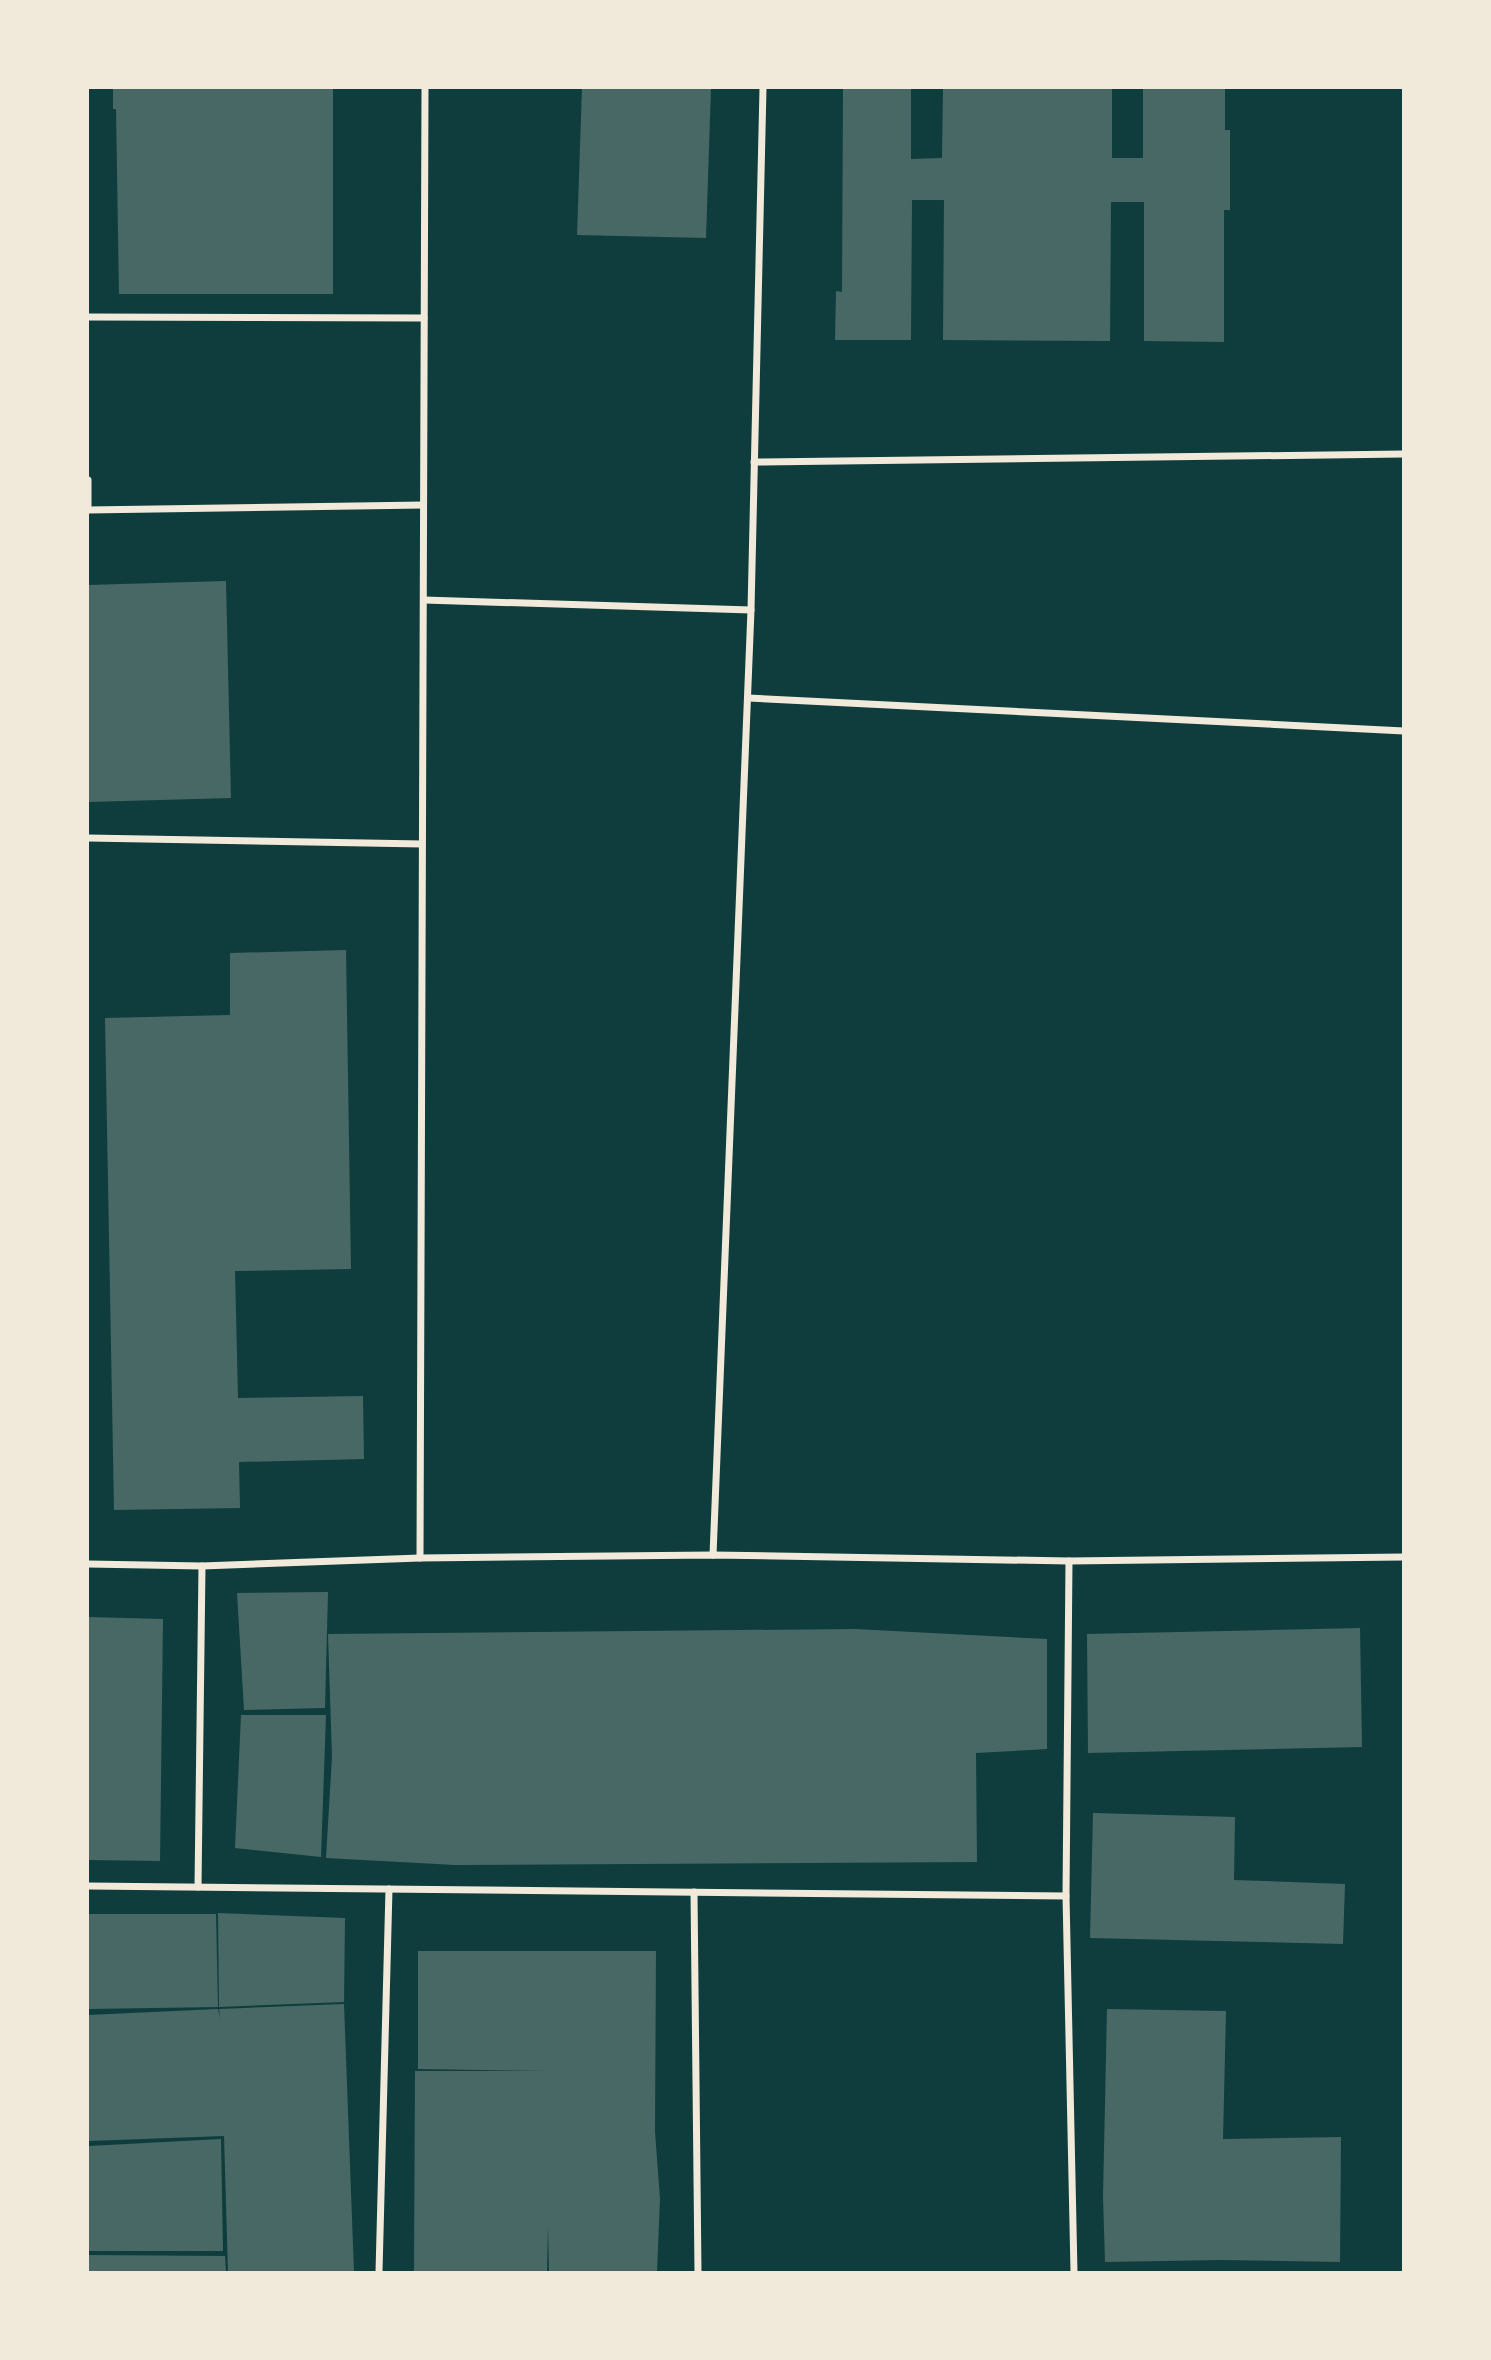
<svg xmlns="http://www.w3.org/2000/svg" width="1491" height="2360" font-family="Jost,sans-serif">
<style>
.building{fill:#486865}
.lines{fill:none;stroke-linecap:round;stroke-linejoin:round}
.minor{stroke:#f1e9da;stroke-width:7}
</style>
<rect width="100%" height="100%" fill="#0f3d3e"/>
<g class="building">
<polygon points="113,88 333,88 333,294 119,294 116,109 113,109"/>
<polygon points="582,88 711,88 706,238 577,235"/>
<polygon points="843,88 911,88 911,159 942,158 943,88 1112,88 1112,158 1143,158 1143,88 1225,88 1225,130 1230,130 1230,210 1224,210 1224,342 1144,341 1144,202 1111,202 1110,341 943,340 944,200 912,200 911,340 835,340 836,291 842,292"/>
<polygon points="226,581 231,798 88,802 88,585"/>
<polygon points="346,950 351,1269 235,1271 238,1398 363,1396 364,1459 239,1462 240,1508 114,1510 105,1018 230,1015 230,953"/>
<polygon points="328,1592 325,1708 244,1710 237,1593"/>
<polygon points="88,1617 163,1619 160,1861 88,1860"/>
<polygon points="1360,1628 1362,1747 1088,1753 1087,1634"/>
<polygon points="855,1629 1047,1639 1047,1749 976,1753 977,1862 455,1865 326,1858 332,1757 328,1634"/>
<polygon points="241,1715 326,1715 321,1857 235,1848"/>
<polygon points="1093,1813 1235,1817 1234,1880 1345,1884 1343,1944 1090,1938"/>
<polygon points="218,1913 345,1918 344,2002 219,2007"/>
<polygon points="88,1914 216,1914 218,2007 88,2009"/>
<polygon points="418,1951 656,1951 655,2132 660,2199 657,2272 549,2272 548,2226 547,2272 414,2272 415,2071 548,2071 418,2069"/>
<polygon points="344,2004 354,2272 228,2272 224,2136 88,2141 88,2015 218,2009 220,2018 219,2009"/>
<polygon points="1107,2009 1226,2011 1223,2139 1341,2137 1340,2262 1220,2260 1105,2262 1103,2197"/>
<polygon points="221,2139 223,2251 88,2251 89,2146"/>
<polygon points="88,2255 225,2256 226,2272 88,2272"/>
</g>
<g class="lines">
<g class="minor">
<polyline points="88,317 424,318"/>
<polyline points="754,462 1404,454"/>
<polyline points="88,480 88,510"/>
<polyline points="88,510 423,505"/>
<polyline points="424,600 751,610"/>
<polyline points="748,698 1404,731"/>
<polyline points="88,838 422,844"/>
<polyline points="713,1555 751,610 763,88"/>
<polyline points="420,1558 425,88"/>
<polyline points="1069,1561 1066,1896 1074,2272"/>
<polyline points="88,1564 202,1566 420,1558 713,1555 1069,1561 1404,1557"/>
<polyline points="88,1886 1066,1896"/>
<polyline points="198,1887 202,1566"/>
<polyline points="694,1892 698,2272"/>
<polyline points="379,2272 389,1889"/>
</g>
</g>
<rect width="1491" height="2360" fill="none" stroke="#f1e9da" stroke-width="178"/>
</svg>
